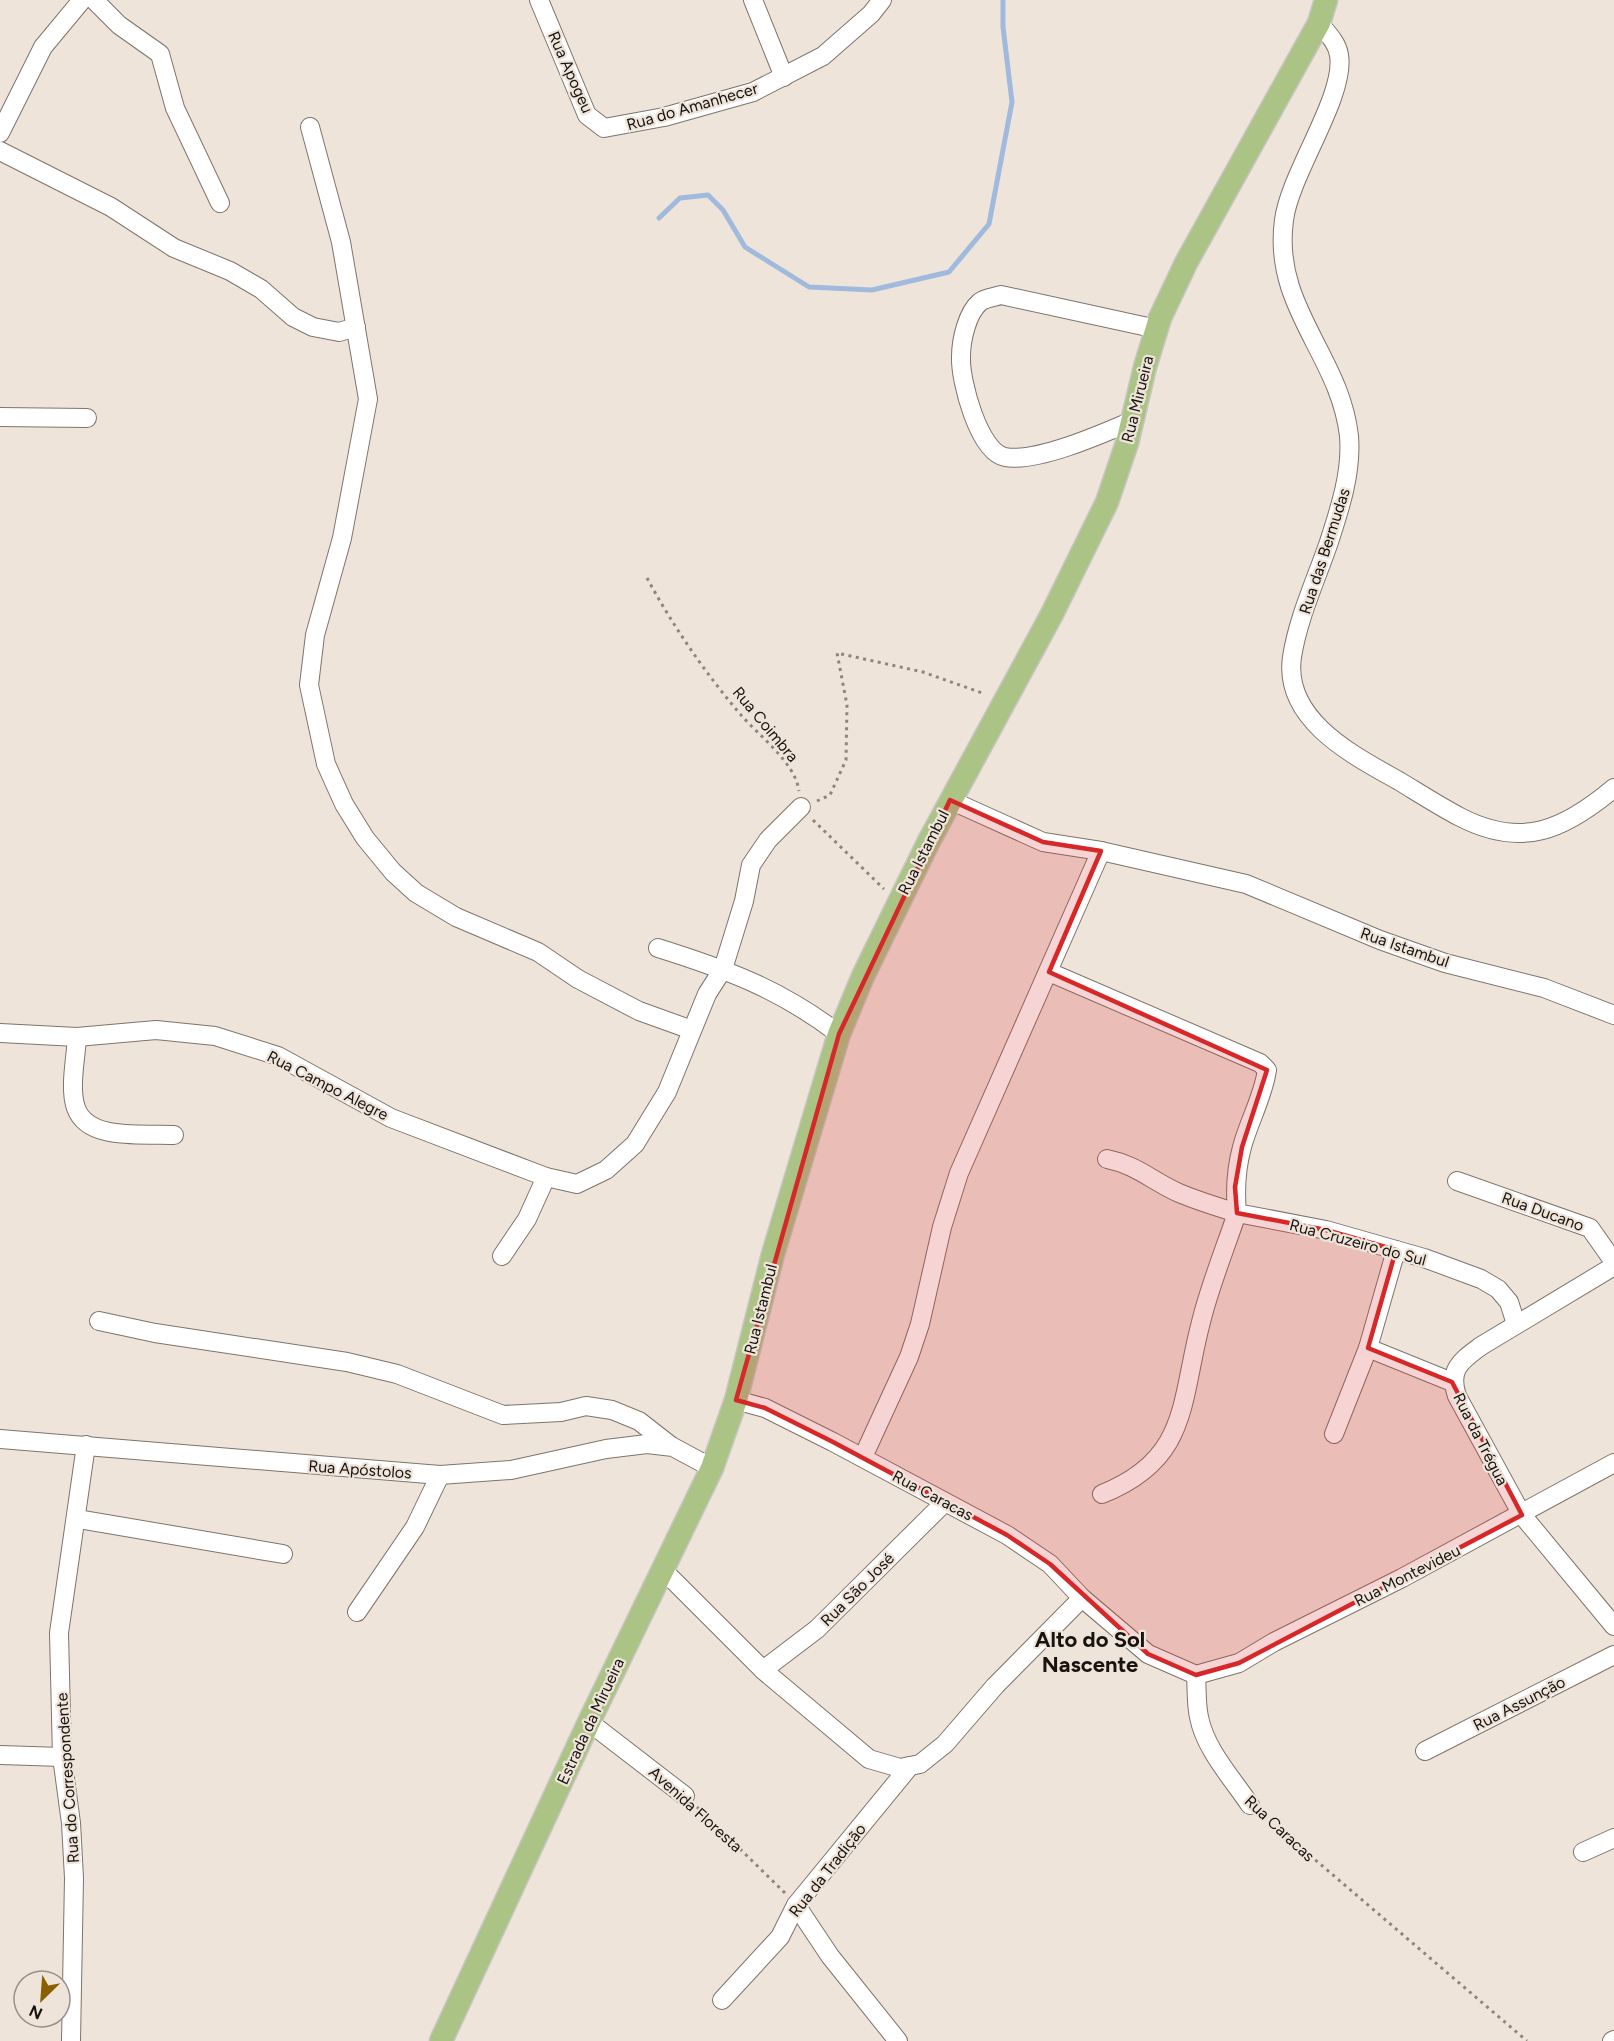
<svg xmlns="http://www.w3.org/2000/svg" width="1614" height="2041" font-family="Figtree,sans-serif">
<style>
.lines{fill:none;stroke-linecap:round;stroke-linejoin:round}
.stream{stroke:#a0badd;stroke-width:5}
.minor-casing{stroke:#7e746b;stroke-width:20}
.major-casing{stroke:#c7c6c5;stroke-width:25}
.path{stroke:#8d857e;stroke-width:3;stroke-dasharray:3 4.5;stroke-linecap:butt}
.minor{stroke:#fff;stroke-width:18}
.major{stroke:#acc386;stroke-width:22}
.marked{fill:#d62828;fill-opacity:0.2;stroke:#d62828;stroke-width:4.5;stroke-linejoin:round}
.labels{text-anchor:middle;stroke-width:4.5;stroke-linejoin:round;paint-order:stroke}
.street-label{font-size:16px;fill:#17130f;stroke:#efe4da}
.district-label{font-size:22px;font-weight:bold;fill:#17130f;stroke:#efe4da}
</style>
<rect width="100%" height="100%" fill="#efe4da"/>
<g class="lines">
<polyline class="stream" points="659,218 680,198 708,195 723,210 745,247 809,287 872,290 949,272 989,224 1012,102 1003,27 1003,0"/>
<g class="minor-casing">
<g id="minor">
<polyline points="94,0 119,25 160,54 175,108 220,203"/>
<polyline points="539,0 587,115 604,128 664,117 753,92 823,56 871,14 882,0"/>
<polyline points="753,0 784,77"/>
<path d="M1319,23C1327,33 1337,42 1339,55C1346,96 1290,173 1284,220C1272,307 1340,355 1349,436C1352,472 1340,508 1329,542C1316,580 1298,618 1292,657C1283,720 1353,755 1399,781C1419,793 1439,806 1460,817C1522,849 1564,830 1614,788"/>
<polyline points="310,127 341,242 368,399 342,538 315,635 309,685 326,764 344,804 365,838 393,872 416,893 456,917 538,952 578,979 639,1011 692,1030"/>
<polyline points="0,133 43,47 82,0"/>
<polyline points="0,151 111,207 174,248 230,271 261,289 293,317 313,327 339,332 356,327"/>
<polyline points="0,417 87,418"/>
<path d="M1132,421C1102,434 1036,463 1005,457C979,452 960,381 961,357C961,340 967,313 980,302C985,298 995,297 1001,295L1157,329"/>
<polyline points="950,800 1043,842 1101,851 1246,884 1380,940 1445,963 1544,988 1614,1015"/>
<path d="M658,948C728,970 780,989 839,1034"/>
<path d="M1049,972L1260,1063L1267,1070C1263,1097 1249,1121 1242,1147C1236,1169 1235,1191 1237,1213L1326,1230L1424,1258L1481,1279L1498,1289L1509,1302L1516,1324"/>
<polyline points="0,1033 77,1037 156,1030 215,1036 278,1056 391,1118 546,1177 577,1184 606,1170 635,1144 667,1092 707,994 723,969 744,901 751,865 768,840 801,807"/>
<path d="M77,1037C76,1058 69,1088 76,1108C88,1142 145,1133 174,1135"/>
<polyline points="1457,1181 1590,1228 1614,1262"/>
<polyline points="502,1256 527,1219 546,1177"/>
<path d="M1614,1266L1481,1346C1461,1361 1448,1369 1457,1396L1522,1515L1614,1626"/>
<polyline points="99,1321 155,1333 347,1362 397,1374 503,1415 561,1412 586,1406 612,1410 639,1421 671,1446"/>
<polyline points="1368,1348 1452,1382"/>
<path d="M736,1400L765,1408L833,1442L1007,1535L1050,1564L1082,1598L1148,1654L1196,1675C1197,1689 1196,1704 1199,1717C1205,1749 1232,1778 1250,1805"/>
<polyline points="1334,1434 1368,1348 1396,1250"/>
<polyline points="0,1439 440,1475 511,1470 606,1449 647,1444 673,1447 712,1468"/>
<polyline points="863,1457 909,1357 920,1324 942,1227 959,1173 1101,851"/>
<path d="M1102,1494C1190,1459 1180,1401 1201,1322C1210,1285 1225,1249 1237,1213C1218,1207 1198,1201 1179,1193C1152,1181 1137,1165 1107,1159"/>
<polyline points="78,1519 283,1554"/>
<polyline points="663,1570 763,1670 869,1759 900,1768 920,1764 945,1744 995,1686 1082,1598"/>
<polyline points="357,1612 415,1527 440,1475"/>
<polyline points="763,1670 817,1629 945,1502"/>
<polyline points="1196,1675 1239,1663 1274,1642 1402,1578 1614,1463"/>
<polyline points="589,1722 685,1796"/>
<polyline points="1425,1751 1614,1655"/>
<polyline points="0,1755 62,1757"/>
<polyline points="1583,1852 1614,1838"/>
<polyline points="796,1905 830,1956 898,2041"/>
<polyline points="722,2000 780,1937 796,1905 910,1766"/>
<polyline points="71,2041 74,1878 71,1823 62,1757 59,1633 86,1445"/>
<polyline points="1612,2041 1614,2040"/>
</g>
</g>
<g class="major-casing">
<polyline id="major" points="441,2041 589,1722 712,1468 736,1400 773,1254 839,1034 863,976 929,841 1052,614 1107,502 1127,443 1145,367 1160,318 1186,263 1319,23 1326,0"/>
</g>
<g class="path">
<path d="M647,578C673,626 705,673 741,715C759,736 795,762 799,791"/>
<polyline points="817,801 830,795 846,760 847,705 837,653 923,672 985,694"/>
<polyline points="813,820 884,889"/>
<polyline points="697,1807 785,1893"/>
<polyline points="1264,1816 1527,2041"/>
</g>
<use href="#minor" class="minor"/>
<use href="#major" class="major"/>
</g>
<path class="marked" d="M950,800L1043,842L1101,851L1049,972L1267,1070L1242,1147L1235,1187L1237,1213L1326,1230L1396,1250L1368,1348L1452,1382L1522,1515L1239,1663L1196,1675L1148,1654L1050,1564L1007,1535L833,1442L765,1408L736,1400L839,1034Z"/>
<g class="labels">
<g class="street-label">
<text transform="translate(571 72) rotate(66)" y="6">Rua Apogeu</text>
<text transform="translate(692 106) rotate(-16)" y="6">Rua do Amanhecer</text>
<text transform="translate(1137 399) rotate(-76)" y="6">Rua Mirueira</text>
<text transform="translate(1324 551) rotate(-72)" y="6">Rua das Bermudas</text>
<text transform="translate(766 724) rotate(50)" y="6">Rua Coimbra</text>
<text transform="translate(923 852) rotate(-63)" y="6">Rua Istambul</text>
<text transform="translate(1405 947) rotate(19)" y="6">Rua Istambul</text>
<text transform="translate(328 1085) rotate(27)" y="6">Rua Campo Alegre</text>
<text transform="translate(1543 1211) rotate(20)" y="6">Rua Ducano</text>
<text transform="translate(1358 1242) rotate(15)" y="6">Rua Cruzeiro do Sul</text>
<text transform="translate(760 1309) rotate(-76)" y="6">Rua Istambul</text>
<text transform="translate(1481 1439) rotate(63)" y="6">Rua da Trégua</text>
<text transform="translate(360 1469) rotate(4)" y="6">Rua Apóstolos</text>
<text transform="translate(933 1495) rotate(28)" y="6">Rua Caracas</text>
<text transform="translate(1407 1575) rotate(-27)" y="6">Rua Montevideu</text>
<text transform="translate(857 1589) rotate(-45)" y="6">Rua São José</text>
<text transform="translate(1519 1703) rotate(-27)" y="6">Rua Assunção</text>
<text transform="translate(590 1721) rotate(-65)" y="6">Estrada da Mirueira</text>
<text transform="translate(67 1778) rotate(-94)" y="6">Rua do Correspondente</text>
<text transform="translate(696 1809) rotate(42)" y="6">Avenida Floresta</text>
<text transform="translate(1280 1828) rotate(43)" y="6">Rua Caracas</text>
<text transform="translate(827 1870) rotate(-52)" y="6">Rua da Tradição</text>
</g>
<g class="district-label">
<text x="1090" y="1647">Alto do Sol<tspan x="1090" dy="25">Nascente</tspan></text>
</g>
</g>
<g transform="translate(42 1999) rotate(205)"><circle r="28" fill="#efe4da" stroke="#999089" stroke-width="1.5"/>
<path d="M0-4.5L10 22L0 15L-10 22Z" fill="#8a5f00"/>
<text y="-9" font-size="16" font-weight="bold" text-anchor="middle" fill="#17130f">N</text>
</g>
</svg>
